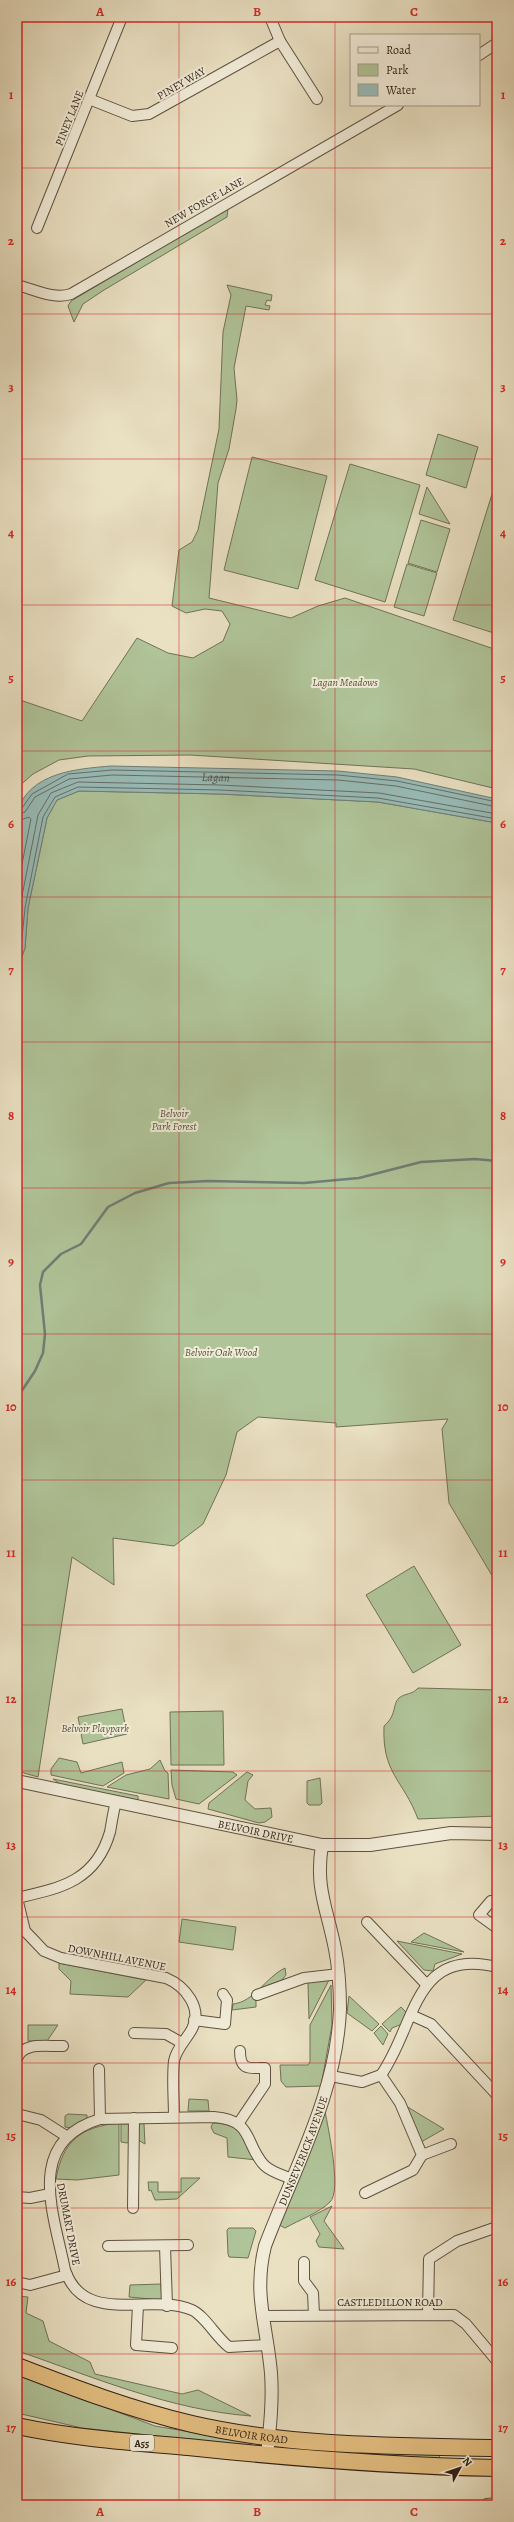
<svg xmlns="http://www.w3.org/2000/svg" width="514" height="2522" font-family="Alegreya,serif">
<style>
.green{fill:#b0c499;stroke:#707258}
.water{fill:#98bcb8;stroke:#6f7e77}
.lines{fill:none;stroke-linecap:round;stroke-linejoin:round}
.shore{stroke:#646e67;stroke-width:1}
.stream{stroke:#6f7e77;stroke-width:2.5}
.minor-casing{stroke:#5f5141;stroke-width:12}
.tertiary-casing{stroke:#5f5141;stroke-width:14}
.trunk-casing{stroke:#312116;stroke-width:18}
.minor{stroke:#f1ecd8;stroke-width:10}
.tertiary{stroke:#f1ecd8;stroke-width:12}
.trunk{stroke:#e5c082;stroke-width:16}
.grid{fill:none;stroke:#d62828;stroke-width:1;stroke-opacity:0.55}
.labels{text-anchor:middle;stroke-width:4;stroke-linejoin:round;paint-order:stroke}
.shield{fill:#f1ecd8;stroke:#6b5e50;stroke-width:1}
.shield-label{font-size:10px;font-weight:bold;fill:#312116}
.street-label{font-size:11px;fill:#312116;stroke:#f1ecd8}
.park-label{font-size:11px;font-style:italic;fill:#57523d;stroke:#f1ecd8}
.water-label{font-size:12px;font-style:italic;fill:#505047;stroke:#f1ecd8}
.neatline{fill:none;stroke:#d62828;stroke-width:1.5}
.grid-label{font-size:13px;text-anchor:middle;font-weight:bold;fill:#d62828}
</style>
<rect width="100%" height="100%" fill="#eae1c3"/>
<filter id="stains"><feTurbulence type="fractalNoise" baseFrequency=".005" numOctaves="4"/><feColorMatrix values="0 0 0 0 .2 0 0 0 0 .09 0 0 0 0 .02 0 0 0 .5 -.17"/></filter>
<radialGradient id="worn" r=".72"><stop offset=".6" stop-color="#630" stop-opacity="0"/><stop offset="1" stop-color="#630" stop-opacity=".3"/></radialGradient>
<g class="green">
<polygon points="228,208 227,217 104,290 83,304 74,322 68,306 71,301"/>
<polygon points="227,285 272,295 271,301 267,300 265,305 270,306 269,310 246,306 234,368 237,400 236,409 229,449 218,483 209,598 291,618 318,606 345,598 497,650 497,789 414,769 190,755 88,756 59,760 33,774 17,788 17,699 82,721 137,638 168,653 193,658 223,641 230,624 222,611 205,609 186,613 172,606 179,550 192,542 198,530 219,429 223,332 231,295"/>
<polygon points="438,434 478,447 466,488 426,475"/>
<polygon points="252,457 327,476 298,589 224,570"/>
<polygon points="350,464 420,485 385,602 315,580"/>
<polygon points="497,478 497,634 453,620"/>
<polygon points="427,487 450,524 419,514"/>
<polygon points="421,520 450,529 437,572 408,563"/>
<polygon points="407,564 437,573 424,616 394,607"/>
<polygon points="79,791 220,794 378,802 497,823 497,1584 449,1503 442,1429 448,1419 336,1427 336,1423 258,1417 237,1432 226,1475 203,1524 174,1546 113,1538 114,1585 72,1557 38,1777 17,1771 17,970 25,948 28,908 47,818 57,800"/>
<polygon points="414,1566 461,1645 413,1673 366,1595"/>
<path d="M418,1688L497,1690V1816L418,1819C403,1779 382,1774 384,1726C397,1715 392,1705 399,1698C405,1693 412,1695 418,1688Z"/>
<polygon points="122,1709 127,1734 83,1744 78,1717"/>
<polygon points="223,1711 224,1765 171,1765 170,1712"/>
<polygon points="59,1758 77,1762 81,1773 122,1762 124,1773 103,1786 51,1775 51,1769"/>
<polygon points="160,1760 165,1771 168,1773 169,1799 107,1787 126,1775 150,1769"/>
<polygon points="171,1770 233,1772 237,1775 199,1804 176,1799 172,1785"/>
<polygon points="247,1772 253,1775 248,1781 245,1800 255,1809 271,1808 272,1817 265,1822 259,1823 208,1809 209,1803"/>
<polygon points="320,1778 322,1803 320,1805 309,1805 307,1803 307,1781"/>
<polygon points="53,1779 138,1796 138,1800 62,1785"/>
<polygon points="182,1919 236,1927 233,1950 179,1942"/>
<polygon points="424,1933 464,1952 411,1942"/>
<polygon points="397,1941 462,1954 435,1964 433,1971 424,1970"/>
<polygon points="59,1963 146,1980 128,1997 70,1994 71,1981 59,1969"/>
<path d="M285,1968L286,1975L282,1980L256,1990V2007L232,2010L233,2004C254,2002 266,1977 285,1968Z"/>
<polygon points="329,1980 309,2019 308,1983 310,1981"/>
<polygon points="331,1985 332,2025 321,2086 286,2087 281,2081 280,2065 308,2065 310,2062 310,2025"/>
<polygon points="349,1996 379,2024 372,2031 347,2013"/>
<polygon points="401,2007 407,2013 402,2024 392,2028 390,2032 382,2024"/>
<polygon points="58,2025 47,2041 28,2041 28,2025"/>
<polygon points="381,2026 388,2034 383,2045 374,2033"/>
<polygon points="189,2099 208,2100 209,2111 188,2111"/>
<polygon points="406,2106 444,2129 421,2142"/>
<path d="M325,2111C328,2128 342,2191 330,2202C319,2213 299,2220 285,2228L279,2225Z"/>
<polygon points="68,2114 87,2115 87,2119 71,2128 65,2127 65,2116"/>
<path d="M119,2123V2175L77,2180L56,2179C63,2140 81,2127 119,2123Z"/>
<polygon points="141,2123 144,2124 145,2144 138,2140 138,2127"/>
<path d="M213,2123C241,2123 243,2138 257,2160L228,2157L227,2138L214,2133L211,2127Z"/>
<polygon points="121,2124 129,2124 131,2129 130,2141 127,2143 121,2142"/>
<polygon points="181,2178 200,2178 177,2199 155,2200 151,2190 149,2191 148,2182 158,2182 158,2192 181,2192"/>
<polygon points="332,2206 324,2221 344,2249 319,2247 316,2241 320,2234 310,2217"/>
<polygon points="229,2228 253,2228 256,2231 248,2258 229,2257 228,2254 227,2230"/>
<polygon points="161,2284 162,2298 160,2300 129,2297 130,2285"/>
<path d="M17,2296L28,2297L26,2313L43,2321L49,2341L90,2362L95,2374L182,2394L198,2390L251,2416C170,2410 93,2377 18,2351Z"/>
<polygon points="17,2374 155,2426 250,2442 250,2446 82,2428 17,2413"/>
<polygon points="293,2448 439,2453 440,2459"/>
</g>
<path class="water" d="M111,766L338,771L397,777L497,799V823L378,802L220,794L79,791L57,800L47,818L28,908L25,948L17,970V811C31,772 76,769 111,766Z"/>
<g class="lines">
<g class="shore">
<polyline points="17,810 22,808 32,794 68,774 112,770 338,775 397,781 497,802"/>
<path id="s1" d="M17,815L25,812L35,797L69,779L112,775L338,780L396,786L497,807"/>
<polyline points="17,821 29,817 31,819 17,889"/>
<polyline points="17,938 20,906 38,815 51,793 78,782 220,785 379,793 497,814"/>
<polyline points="17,959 21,947 25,908 43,817 55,797 78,787 220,790 378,798 497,819"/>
</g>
<polyline class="stream" points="17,1398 35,1371 43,1353 45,1334 40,1285 43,1272 61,1254 81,1244 108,1207 135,1193 169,1183 208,1181 304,1183 359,1178 421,1162 475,1159 497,1161"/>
<g class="minor-casing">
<g id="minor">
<polyline points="270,17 280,41 317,99"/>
<polyline points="479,55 497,43"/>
<polyline points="89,99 132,116 149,114 280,41"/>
<polyline points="37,228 122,17"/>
<path d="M17,285C33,289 55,300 71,294L398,105"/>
<path d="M17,1898L25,1931L44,1951L61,1958L166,1978C185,1986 203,2008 192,2029C186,2040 176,2049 174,2061C172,2079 174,2099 174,2117"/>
<path d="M17,1898C61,1888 96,1881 110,1832C112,1822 113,1812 116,1802"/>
<polyline points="491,1901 479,1915 497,1928"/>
<polyline points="367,1922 426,1984"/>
<polyline points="257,1995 304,1978 339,1974"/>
<polyline points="411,2015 431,2024 497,2095"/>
<polyline points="194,2020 225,2024 227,2000 223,1994"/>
<polyline points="134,2033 166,2034 182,2043"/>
<path d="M17,2059C22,2041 48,2047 63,2046"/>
<polyline points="99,2069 100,2119"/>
<path d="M331,2076L362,2082L381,2075C416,2026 413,1946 497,1967"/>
<polyline points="17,2114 41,2120 66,2136"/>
<path d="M238,2124L265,2084V2068C249,2068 240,2071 240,2051"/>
<polyline points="422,2155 451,2144"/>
<polyline points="365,2193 413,2170 422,2155 400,2103 381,2075"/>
<polyline points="17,2197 30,2198 50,2194"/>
<polyline points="133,2208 134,2118"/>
<polyline points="108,2246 188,2245"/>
<polyline points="165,2246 167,2306"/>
<polyline points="304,2262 304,2281 313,2293 314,2315"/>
<polyline points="17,2282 30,2285 67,2275"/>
<polyline points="138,2305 136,2345 172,2348"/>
<polyline points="428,2314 429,2259 457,2241 497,2227"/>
<polyline points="262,2316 454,2315 466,2324 497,2361"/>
<path d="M267,2345L229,2347C217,2338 204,2315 192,2310C150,2292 84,2327 65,2270C54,2214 24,2142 100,2119L214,2117C254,2120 244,2143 264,2165C271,2172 282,2175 292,2179"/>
</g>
</g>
<g class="tertiary-casing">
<g id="tertiary">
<path id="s2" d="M17,1781L322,1845H370L451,1833L497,1834"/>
<path id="s3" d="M267,2455C270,2428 273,2400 271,2373C267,2326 253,2294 265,2246C294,2169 337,2093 340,2009C340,1990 339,1969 335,1949C327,1908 315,1888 322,1845"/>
<polyline points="487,2505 497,2504"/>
</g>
</g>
<g class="trunk-casing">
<g id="trunk">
<path id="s4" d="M17,2366C74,2388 132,2410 192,2424C292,2447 396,2446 497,2448"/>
<path d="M17,2426C73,2438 131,2442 188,2447C291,2458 394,2466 497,2468"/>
</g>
</g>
<use href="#minor" class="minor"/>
<use href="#tertiary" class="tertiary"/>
<use href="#trunk" class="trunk"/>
</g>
<path class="grid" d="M179,17V2505M335,17V2505M17,168H497M17,314H497M17,459H497M17,605H497M17,751H497M17,897H497M17,1042H497M17,1188H497M17,1334H497M17,1480H497M17,1625H497M17,1771H497M17,1917H497M17,2063H497M17,2208H497M17,2354H497"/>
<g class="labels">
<rect class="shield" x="130" y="2435" width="24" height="16" rx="3"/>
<g class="shield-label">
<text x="142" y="2447">A55</text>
</g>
<g class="street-label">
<text transform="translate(181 83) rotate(-30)" y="4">PINEY WAY</text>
<text transform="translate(69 118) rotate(-68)" y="4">PINEY LANE</text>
<text transform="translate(204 202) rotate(-30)" y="4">NEW FORGE LANE</text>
<text dy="4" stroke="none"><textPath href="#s2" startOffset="244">BELVOIR DRIVE</textPath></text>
<text transform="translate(117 1957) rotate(11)" y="4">DOWNHILL AVENUE</text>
<text dy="4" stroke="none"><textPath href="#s3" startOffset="313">DUNSEVERICK AVENUE</textPath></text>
<text transform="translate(69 2224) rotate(79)" y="4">DRUMART DRIVE</text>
<text x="390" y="2306">CASTLEDILLON ROAD</text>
<text dy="4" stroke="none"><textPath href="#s4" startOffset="245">BELVOIR ROAD</textPath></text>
</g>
<g class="park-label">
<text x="345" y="686">Lagan Meadows</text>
<text x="174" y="1117">Belvoir<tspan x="174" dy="13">Park Forest</tspan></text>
<text x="221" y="1356">Belvoir Oak Wood</text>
<text x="95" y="1732">Belvoir Playpark</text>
</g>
<g class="water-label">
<text dy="4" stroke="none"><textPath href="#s1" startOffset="212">Lagan</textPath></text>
</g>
</g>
<rect width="514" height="2522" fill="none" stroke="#eae1c3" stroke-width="44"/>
<rect x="350" y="34" width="130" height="72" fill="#f1ecd8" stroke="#a49b8a"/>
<rect x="358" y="47" width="20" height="6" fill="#f1ecd8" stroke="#a49b8a"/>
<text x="386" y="54" font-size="12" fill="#312116">Road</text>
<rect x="358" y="64" width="20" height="12" fill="#b0c499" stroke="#a49b8a"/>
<text x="386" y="74" font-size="12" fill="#312116">Park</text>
<rect x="358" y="84" width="20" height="12" fill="#98bcb8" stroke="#a49b8a"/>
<text x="386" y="94" font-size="12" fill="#312116">Water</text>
<g transform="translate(460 2468) rotate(50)" stroke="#f1ecd8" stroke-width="3" paint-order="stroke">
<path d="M0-3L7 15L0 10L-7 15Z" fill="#312116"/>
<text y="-6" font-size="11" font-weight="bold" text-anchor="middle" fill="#312116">N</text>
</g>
<rect x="22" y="22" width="470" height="2478" class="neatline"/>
<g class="grid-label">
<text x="100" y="16">A</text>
<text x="257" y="16">B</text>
<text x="414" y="16">C</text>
<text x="11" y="99">1</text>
<text x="503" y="99">1</text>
<text x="11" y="245">2</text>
<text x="503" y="245">2</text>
<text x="11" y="391">3</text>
<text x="503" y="391">3</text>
<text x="11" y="537">4</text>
<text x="503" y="537">4</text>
<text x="11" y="682">5</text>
<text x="503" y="682">5</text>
<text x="11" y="828">6</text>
<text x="503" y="828">6</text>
<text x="11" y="974">7</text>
<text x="503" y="974">7</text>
<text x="11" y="1120">8</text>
<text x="503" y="1120">8</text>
<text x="11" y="1266">9</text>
<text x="503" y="1266">9</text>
<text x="11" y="1411">10</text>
<text x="503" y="1411">10</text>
<text x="11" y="1557">11</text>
<text x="503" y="1557">11</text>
<text x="11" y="1703">12</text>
<text x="503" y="1703">12</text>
<text x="11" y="1849">13</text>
<text x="503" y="1849">13</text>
<text x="11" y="1994">14</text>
<text x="503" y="1994">14</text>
<text x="11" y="2140">15</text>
<text x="503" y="2140">15</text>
<text x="11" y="2286">16</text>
<text x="503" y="2286">16</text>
<text x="11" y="2432">17</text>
<text x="503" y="2432">17</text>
<text x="100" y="2516">A</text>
<text x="257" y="2516">B</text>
<text x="414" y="2516">C</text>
</g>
<rect width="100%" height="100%" filter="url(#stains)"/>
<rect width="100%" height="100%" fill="url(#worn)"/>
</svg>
